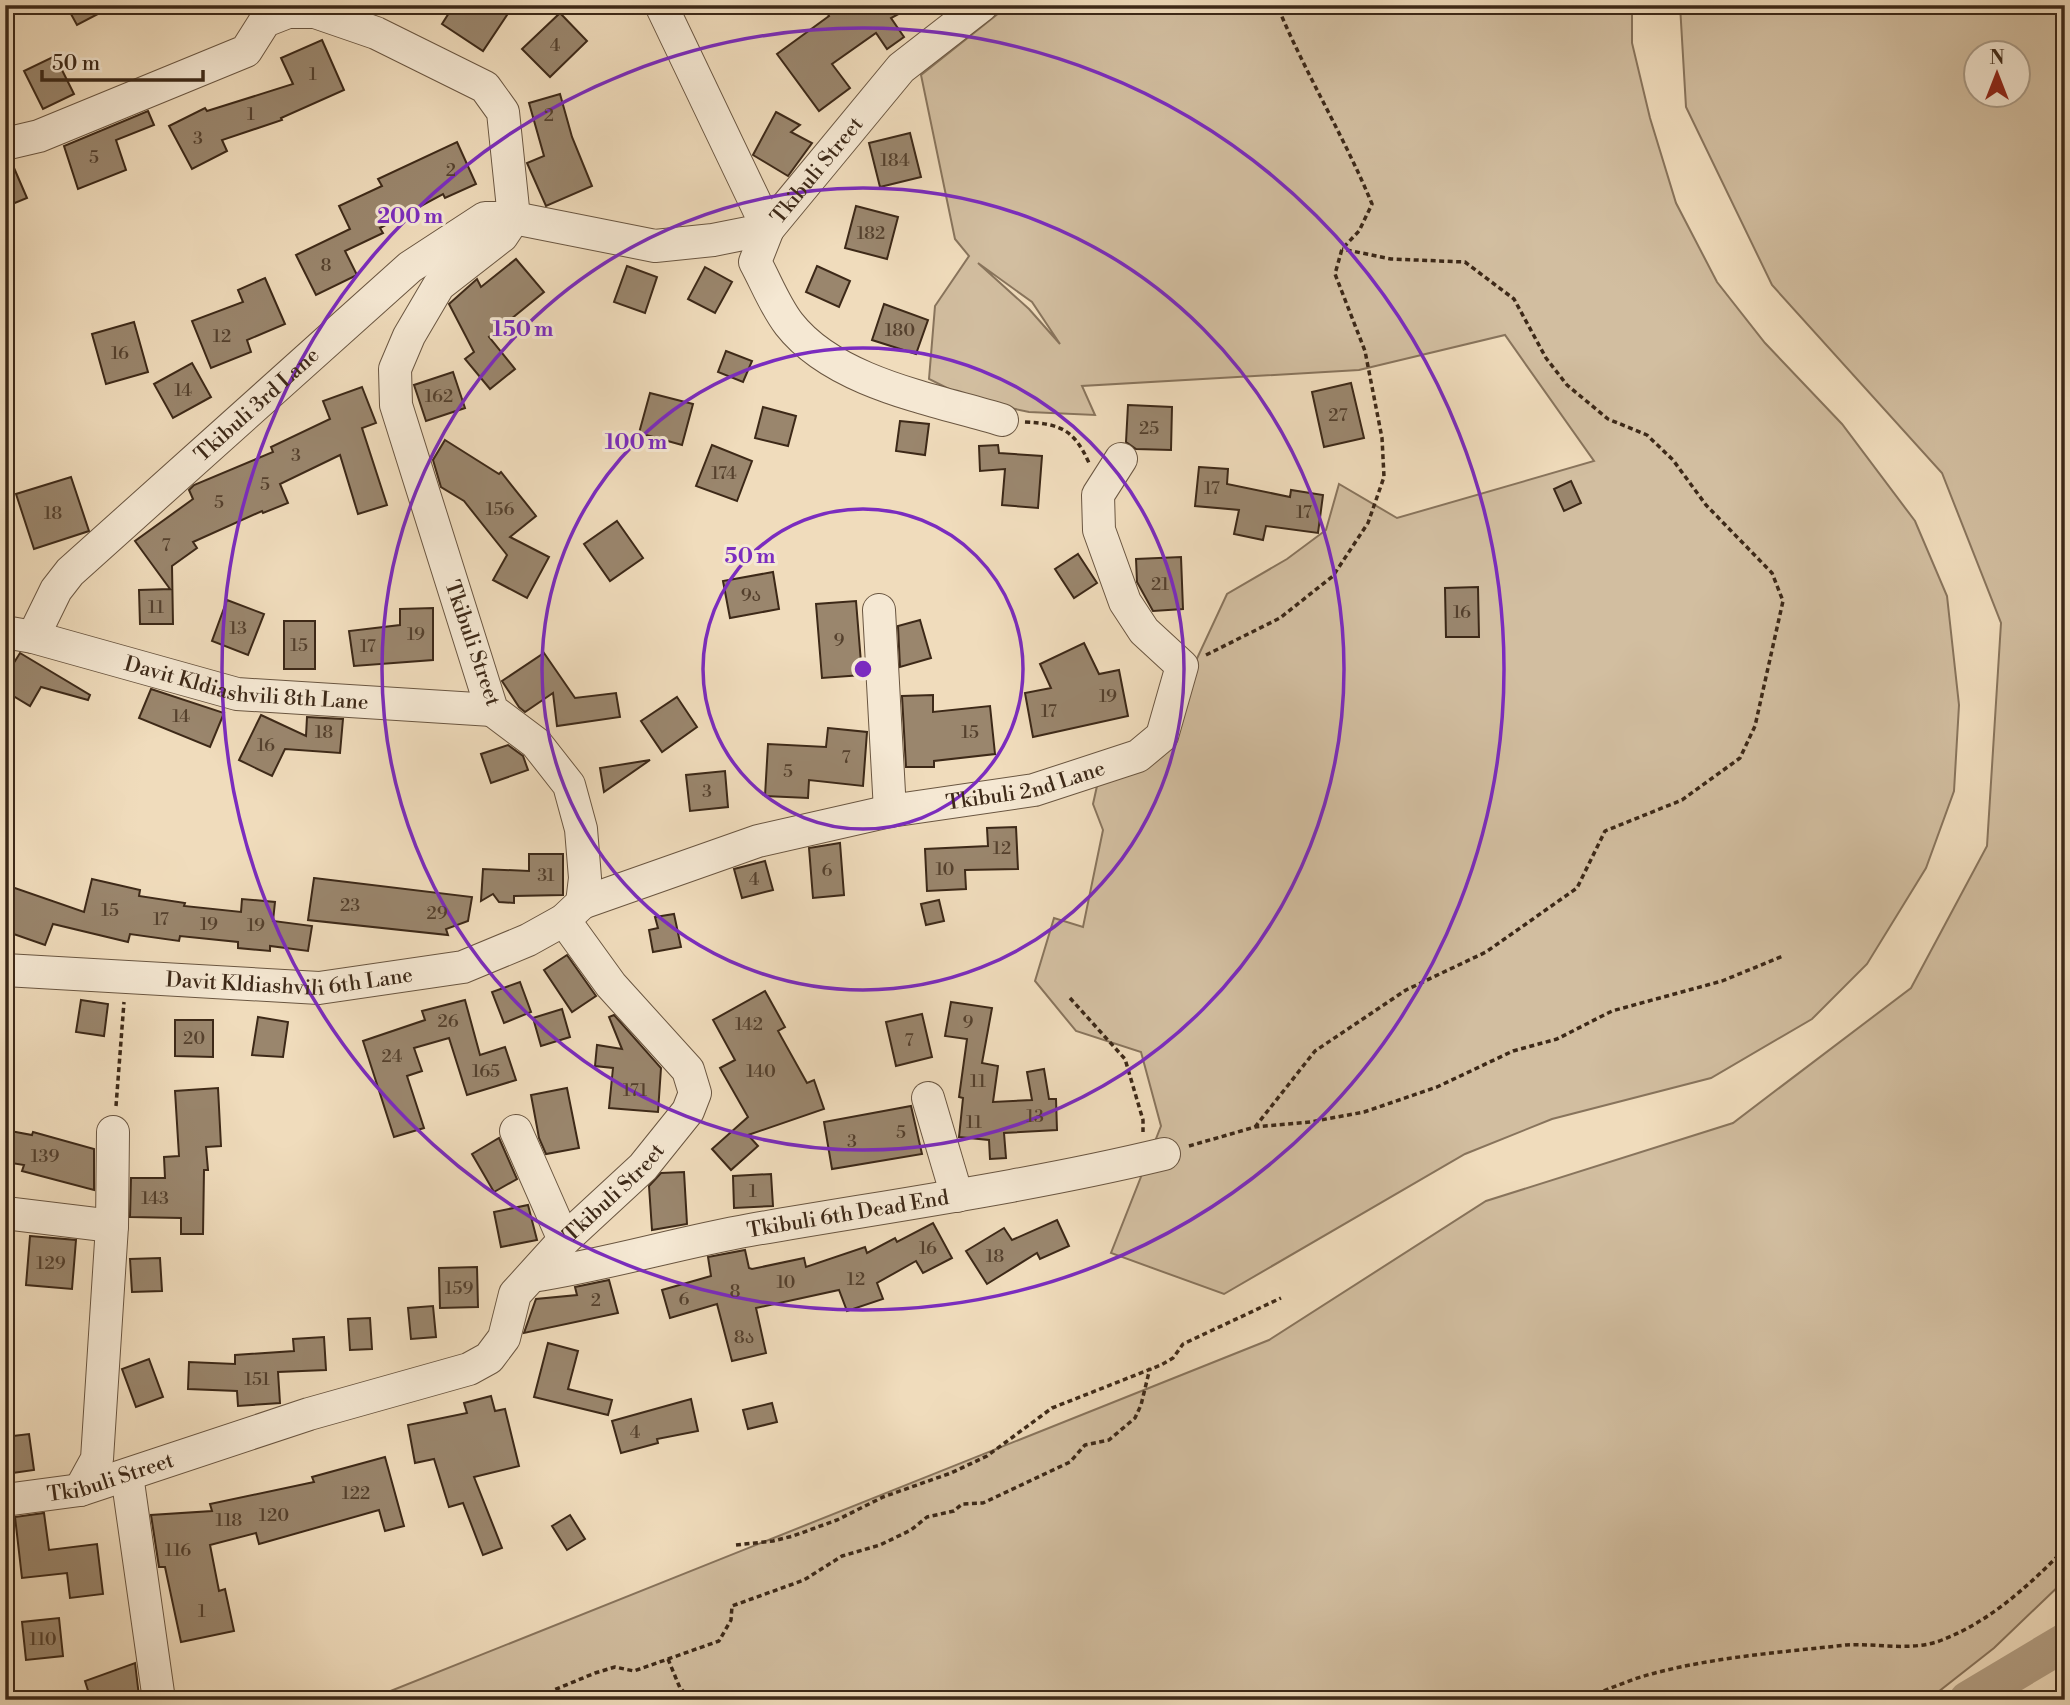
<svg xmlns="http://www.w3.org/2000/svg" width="2070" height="1705" font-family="'Libre Bodoni','Noto Serif Georgian',serif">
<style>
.green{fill:#d2bea0;stroke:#88745c;stroke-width:2;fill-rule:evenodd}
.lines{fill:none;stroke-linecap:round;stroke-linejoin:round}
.river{stroke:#b39f84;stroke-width:38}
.building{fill:#9a866d;stroke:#3d2918;stroke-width:2}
.minor-casing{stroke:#6a5641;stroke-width:34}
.path{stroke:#3d2918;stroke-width:3.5;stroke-dasharray:5 3.5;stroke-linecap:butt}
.minor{stroke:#f5e8d3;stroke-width:32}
.ring{fill:none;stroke:#7b2cbf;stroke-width:3.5}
.labels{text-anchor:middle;stroke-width:6;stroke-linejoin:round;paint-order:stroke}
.number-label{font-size:18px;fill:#54402d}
.street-label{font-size:21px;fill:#3d2918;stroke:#f5e8d3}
.centre{fill:#7b2cbf;stroke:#f5e8d3;stroke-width:3.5}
.ring-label{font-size:21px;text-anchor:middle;font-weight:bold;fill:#7b2cbf;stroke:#f5e8d3;stroke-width:6;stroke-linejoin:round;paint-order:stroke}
</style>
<rect width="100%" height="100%" fill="#f0dcbc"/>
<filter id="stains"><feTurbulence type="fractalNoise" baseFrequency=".00286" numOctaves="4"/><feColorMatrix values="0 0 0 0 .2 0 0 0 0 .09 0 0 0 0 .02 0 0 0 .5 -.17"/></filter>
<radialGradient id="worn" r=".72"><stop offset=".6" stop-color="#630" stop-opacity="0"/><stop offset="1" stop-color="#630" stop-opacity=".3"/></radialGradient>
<g class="green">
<path d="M1009,5H1632V43L1650,118L1676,203L1717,282L1765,343L1842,424L1915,521L1947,596L1959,705L1954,791L1926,868L1867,964L1812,1019L1711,1078L1552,1119L1465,1154L1224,1294L1111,1253L1161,1126L1141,1052L1076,1031L1035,981L1054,918L1083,927L1103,830L1093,804L1097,786L1167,743L1186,682L1227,594L1287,559L1326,530L1339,484L1397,518L1594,461L1505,335L1359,370L1082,386L1095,415L1029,412L969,399L929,379L935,306L969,256L955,239L921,75ZM978,263L1032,302L1060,344L1029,309Z"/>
<path d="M1680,5H2065V1580L1994,1648L1938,1692L1888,1700H368L1269,1340L1486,1201L1733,1123L1911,988L1987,846L2001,623L1942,473L1772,285L1686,107ZM2018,52V94H1976V52Z"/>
</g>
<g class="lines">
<polyline class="river" points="1968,1700 2065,1642"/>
</g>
<g class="building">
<polygon points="66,5 115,5 77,25"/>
<polygon points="454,5 492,5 507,15 483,51 442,24"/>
<polygon points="822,5 915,5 891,18 904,37 887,49 876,33 832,64 850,88 819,111 777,54 829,16"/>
<polygon points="560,13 587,41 550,77 522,49"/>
<polygon points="322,40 344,90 281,118 282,120 222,140 227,151 192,169 169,126 205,108 207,111 293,84 281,58"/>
<polygon points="55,56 74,94 43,109 24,71"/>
<polygon points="560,94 572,137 592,186 546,206 527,163 544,156 529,103"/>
<polygon points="148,111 154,125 116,140 126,170 78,189 64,146"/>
<polygon points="776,112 800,125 791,132 812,143 788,176 753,155"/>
<polygon points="910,133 921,177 880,187 869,143"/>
<polygon points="457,142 476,184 445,198 443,194 380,228 383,233 345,251 357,275 316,295 296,255 350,229 339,206 382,186 378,179"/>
<polygon points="11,161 27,198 5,207 5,162"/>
<polygon points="856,206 898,217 887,259 845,248"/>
<polygon points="516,259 544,292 489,337 515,369 490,389 465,359 474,352 449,304 477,279 481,287"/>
<polygon points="627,266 657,277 645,313 614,302"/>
<polygon points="817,266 850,281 839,307 806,292"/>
<polygon points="705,267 732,282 715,313 688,299"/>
<polygon points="265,278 285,324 247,340 251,352 211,368 192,321 243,302 238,290"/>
<polygon points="884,304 928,320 916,354 872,340"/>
<polygon points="134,322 148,372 106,384 92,334"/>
<polygon points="726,351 752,361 743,382 718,372"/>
<polygon points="192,363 211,397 173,418 154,384"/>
<polygon points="453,372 465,408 426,421 414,385"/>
<polygon points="1351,383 1364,438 1324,447 1312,392"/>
<polygon points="362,387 376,423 362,428 387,505 358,514 340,455 280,484 288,503 263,513 262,511 193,542 197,548 172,566 173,624 140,624 139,590 170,589 135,541 193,499 189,490 194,485 273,452 271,447 330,419 323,401"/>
<polygon points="650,393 693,404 682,445 639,433"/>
<polygon points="1128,405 1172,407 1171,450 1136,449 1126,442"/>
<polygon points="763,407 796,416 788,446 755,438"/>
<polygon points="900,421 929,424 925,455 896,451"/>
<polygon points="445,440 499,474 501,472 536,516 510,537 549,557 527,598 493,580 507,555 464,501 441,487 433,460"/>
<polygon points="712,445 752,461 737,501 696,486"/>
<polygon points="998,445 999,453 1042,456 1038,508 1002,505 1005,469 980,471 979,446"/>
<polygon points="1199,467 1228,469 1227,484 1290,497 1291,490 1323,495 1318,533 1266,526 1263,540 1234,534 1239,510 1195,506"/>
<polygon points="71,477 89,531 34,549 16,494"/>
<polygon points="1571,481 1581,503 1564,511 1554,489"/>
<polygon points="617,521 643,558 610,581 584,544"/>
<polygon points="1078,554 1097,583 1074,598 1055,569"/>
<polygon points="1181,557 1183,609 1153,611 1137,582 1136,559"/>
<polygon points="773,572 779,609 730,618 723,581"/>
<polygon points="1478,587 1479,637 1446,637 1445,588"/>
<polygon points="227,600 264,614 248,655 212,641"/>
<polygon points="856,601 862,675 822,678 816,604"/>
<polygon points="433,608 433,660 354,666 349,631 400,625 400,609"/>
<polygon points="920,620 931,658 900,667 898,626"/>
<rect x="284" y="621" width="31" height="48"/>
<polygon points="1084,643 1099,674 1119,670 1128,716 1033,737 1025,693 1051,688 1040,664"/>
<polygon points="20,653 90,695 88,700 41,687 30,706 5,691 5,677"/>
<polygon points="544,653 575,698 616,693 620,717 557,726 553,693 525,712 519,707 502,681"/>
<polygon points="151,689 224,713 210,747 139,718"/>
<polygon points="933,695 933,712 990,706 995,754 934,761 934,767 906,767 902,696"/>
<polygon points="677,697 697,727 662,752 641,721"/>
<polygon points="261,715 306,736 307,717 343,719 340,753 285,749 272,776 239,760"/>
<polygon points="828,728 867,732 863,786 809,780 808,798 765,796 768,744 826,747"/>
<polygon points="508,745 523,756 528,770 491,783 481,754"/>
<polygon points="650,760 604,792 600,768"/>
<polygon points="725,771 728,807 690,811 686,775"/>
<polygon points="1016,827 1018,869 965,870 966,889 927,891 925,849 988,846 987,828"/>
<polygon points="840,843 844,895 813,898 809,848"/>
<polygon points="529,854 563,854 563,895 514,896 514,903 499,902 493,894 481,901 483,869 529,871"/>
<polygon points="765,861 773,890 742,898 734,869"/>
<polygon points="314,878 472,897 468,921 446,929 448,935 308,920"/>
<polygon points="92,879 140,890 139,896 185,903 184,906 241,912 242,899 275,902 273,921 312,926 308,951 270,946 270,951 238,948 238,942 180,936 179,941 130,934 128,942 53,924 45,945 5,931 5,907 12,887 84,912"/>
<polygon points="939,900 944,921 926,925 921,904"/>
<polygon points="674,914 681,947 653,952 649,930 658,928 655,917"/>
<polygon points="567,955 596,996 572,1012 544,970"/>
<polygon points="520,982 531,1012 504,1023 492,992"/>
<polygon points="765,991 785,1027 778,1031 807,1083 814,1080 824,1109 748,1135 758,1146 731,1170 712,1149 748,1117 720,1068 735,1060 713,1020"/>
<polygon points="81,1000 108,1004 104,1036 76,1032"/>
<polygon points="465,1000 480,1055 505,1047 516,1080 467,1095 449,1038 414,1048 422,1071 407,1076 424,1128 394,1137 363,1041 425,1020 422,1011"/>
<polygon points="951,1002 992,1008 982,1063 998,1066 993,1102 1032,1100 1027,1072 1044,1069 1049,1099 1056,1099 1057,1130 1004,1133 1006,1158 990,1159 989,1140 959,1137 963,1098 959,1097 967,1039 945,1036"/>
<polygon points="562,1009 570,1037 541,1046 533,1018"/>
<polygon points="922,1014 932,1057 896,1066 886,1022"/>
<polygon points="614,1015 661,1068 658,1112 609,1108 613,1068 595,1066 597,1045 622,1049 609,1017"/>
<polygon points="258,1017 288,1022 283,1057 252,1055"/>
<polygon points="175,1020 213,1020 213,1057 175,1056"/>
<polygon points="218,1088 221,1146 206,1147 208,1170 204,1170 203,1234 181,1234 181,1218 130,1217 131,1178 165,1178 164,1157 179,1156 175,1091"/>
<polygon points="567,1088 579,1148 546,1154 539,1138 531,1095"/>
<polygon points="911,1106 922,1154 832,1169 824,1122"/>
<polygon points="5,1130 32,1135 33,1132 94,1149 94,1190 22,1171 24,1165 5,1162"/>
<polygon points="499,1138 517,1179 494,1192 472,1154"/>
<polygon points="684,1172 687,1224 652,1230 649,1186 661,1173"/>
<polygon points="771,1174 773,1206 734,1208 733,1176"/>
<polygon points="528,1205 537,1240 501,1247 494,1212"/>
<polygon points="1057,1220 1069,1246 1040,1259 1037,1253 987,1284 966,1251 1004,1228 1012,1240"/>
<polygon points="933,1223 952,1258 923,1273 916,1261 877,1283 883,1299 847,1311 839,1290 756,1308 766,1353 732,1361 717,1304 670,1318 662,1290 711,1276 708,1257 745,1250 749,1268 752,1269 804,1258 806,1267 865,1247 867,1253 895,1238 897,1242"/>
<polygon points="30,1236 76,1240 72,1289 26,1285"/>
<polygon points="160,1258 162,1291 132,1292 130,1259"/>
<polygon points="477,1267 478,1307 440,1308 439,1268"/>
<polygon points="609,1280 618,1313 524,1333 536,1299 577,1295 575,1287"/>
<polygon points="433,1306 436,1337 411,1339 408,1308"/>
<polygon points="370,1318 372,1349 350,1350 348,1319"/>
<polygon points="324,1337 326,1370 278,1372 280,1403 238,1406 237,1391 188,1389 189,1362 235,1364 235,1355 294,1351 293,1339"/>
<polygon points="548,1343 578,1351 568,1389 612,1400 608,1415 534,1397"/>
<polygon points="149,1359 163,1397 136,1407 122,1369"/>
<polygon points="491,1396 495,1411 505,1409 519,1466 474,1477 502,1548 483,1555 463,1503 449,1507 434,1459 415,1463 408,1425 467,1413 464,1403"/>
<polygon points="691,1399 698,1431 657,1439 658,1443 621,1453 612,1421"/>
<polygon points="772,1403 777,1422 748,1429 743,1410"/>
<polygon points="29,1434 34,1470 5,1474 5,1437"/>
<polygon points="385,1457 404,1526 385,1531 379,1510 259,1544 256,1533 210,1545 219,1591 225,1589 234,1631 181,1642 165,1567 159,1567 151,1515 212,1511 210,1504 314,1482 312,1477"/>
<polygon points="44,1513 49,1550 97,1544 103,1594 70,1598 67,1573 22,1578 15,1517"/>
<polygon points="570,1515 585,1539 567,1550 552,1526"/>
<polygon points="59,1618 63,1656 26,1660 22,1622"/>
<polygon points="135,1663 139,1696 129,1700 91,1700 85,1681"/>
</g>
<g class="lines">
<g class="minor-casing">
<g id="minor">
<path d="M661,5L768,229L755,262C766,282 775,306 789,324C835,383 933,399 1002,420"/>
<polyline points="5,144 39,136 246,51 265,21 288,12 315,12 376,33 485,87 503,112 514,218"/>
<polyline points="879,610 890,811"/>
<path id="s1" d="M5,632L33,637L237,694L492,710"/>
<path id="s2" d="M33,637L56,590L70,572L410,267L485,218H514L655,246L713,240L768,229L901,68L982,5"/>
<path id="s3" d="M582,903L758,841L890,811L1034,790L1138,756L1162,736L1182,666L1144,631L1125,602L1099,530L1098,495L1121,459"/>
<path id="s4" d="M5,970L319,988L463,967L528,940L564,920L582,903L585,878L581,829L569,785L536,743L492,710L396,405L395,369L409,336L439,285L502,236L514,218"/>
<polyline points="928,1098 957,1196"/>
<polyline points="516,1131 564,1240"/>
<polyline points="5,1213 112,1226"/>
<path id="s5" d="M532,1276C605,1265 677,1243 750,1230C888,1206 1027,1187 1164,1154"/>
<polyline points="127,1475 159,1700"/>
<polyline points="80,1490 97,1459 112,1226 113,1132"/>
<path id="s6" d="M5,1500L80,1490L309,1414L469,1369L489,1358L504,1338L515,1294L564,1240L643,1167L688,1111L695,1093L688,1070L611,985L564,920"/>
</g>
</g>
<g class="path">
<path d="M1025,422C1060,424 1074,429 1089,463"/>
<path d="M1206,655L1280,618L1333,576L1368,523L1384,477L1382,438L1365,351L1335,274L1342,249L1359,231L1372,204C1344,136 1305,73 1277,5"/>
<polyline points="1070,998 1125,1059 1143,1120 1143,1132"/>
<polyline points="116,1106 124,1002"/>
<polyline points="1255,1127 1315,1051 1406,990 1486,952 1577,888 1605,831 1682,800 1740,758 1755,726 1783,601 1772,573 1706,505 1673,460 1647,435 1608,419 1567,385 1546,358 1514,299 1465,262 1391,259 1342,249"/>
<polyline points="1189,1146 1255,1127 1310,1122 1364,1112 1437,1087 1513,1051 1557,1039 1612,1011 1722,981 1783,956"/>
<polyline points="736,1545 773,1541 793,1536 837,1520 883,1497 951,1473 987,1456 1052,1408 1161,1365 1173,1358 1183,1344 1281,1298"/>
<polyline points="668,1659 680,1688 692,1700"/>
<polyline points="542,1700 554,1690 595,1673 615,1667 634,1671 719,1641 731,1620 732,1606 804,1580 842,1556 880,1545 911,1530 927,1517 954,1511 962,1504 983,1503 1070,1462 1085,1445 1109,1440 1135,1418 1141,1405 1150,1368"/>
<path d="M1580,1700C1605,1691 1630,1679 1655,1673C1716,1657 1783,1652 1846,1645C1876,1643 1912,1652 1942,1640C1991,1621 2028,1586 2065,1549"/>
</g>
<use href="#minor" class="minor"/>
</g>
<g class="ring">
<circle cx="863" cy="669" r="160"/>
<circle cx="863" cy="669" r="321"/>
<circle cx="863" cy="669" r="481"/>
<circle cx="863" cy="669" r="641"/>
</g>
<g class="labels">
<g class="number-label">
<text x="555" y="51">4</text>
<text x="313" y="80">1</text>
<text x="251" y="120">1</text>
<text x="549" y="121">2</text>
<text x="198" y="144">3</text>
<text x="94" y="163">5</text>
<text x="895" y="166">184</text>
<text x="451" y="176">2</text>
<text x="871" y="239">182</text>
<text x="326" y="271">8</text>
<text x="900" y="336">180</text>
<text x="222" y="342">12</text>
<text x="120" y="359">16</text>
<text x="183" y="396">14</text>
<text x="439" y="402">162</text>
<text x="1338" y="421">27</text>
<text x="1149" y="434">25</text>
<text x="296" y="461">3</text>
<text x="724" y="479">174</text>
<text x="265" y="490">5</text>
<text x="1212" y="494">17</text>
<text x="219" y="508">5</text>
<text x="500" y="515">156</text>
<text x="1304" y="518">17</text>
<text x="53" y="519">18</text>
<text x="166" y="551">7</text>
<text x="1160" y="590">21</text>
<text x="751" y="601">9ა</text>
<text x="156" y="613">11</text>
<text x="1462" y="618">16</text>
<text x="238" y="634">13</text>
<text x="416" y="640">19</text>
<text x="839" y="646">9</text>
<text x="299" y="651">15</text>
<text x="368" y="652">17</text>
<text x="1108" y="702">19</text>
<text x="1049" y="717">17</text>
<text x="181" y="722">14</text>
<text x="324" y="738">18</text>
<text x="970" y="738">15</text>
<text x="266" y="751">16</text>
<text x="846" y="763">7</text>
<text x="788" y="777">5</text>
<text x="707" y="797">3</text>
<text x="1002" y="854">12</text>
<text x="945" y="875">10</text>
<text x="827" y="876">6</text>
<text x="546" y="881">31</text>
<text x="754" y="885">4</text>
<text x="350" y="911">23</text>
<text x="110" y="916">15</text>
<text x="437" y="919">29</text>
<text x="161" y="925">17</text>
<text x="209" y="930">19</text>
<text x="256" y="931">19</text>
<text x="448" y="1027">26</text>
<text x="968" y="1028">9</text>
<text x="749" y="1030">142</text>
<text x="194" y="1044">20</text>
<text x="909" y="1046">7</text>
<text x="392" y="1062">24</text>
<text x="486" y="1077">165</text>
<text x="761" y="1077">140</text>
<text x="978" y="1087">11</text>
<text x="635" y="1096">171</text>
<text x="1035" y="1122">13</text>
<text x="974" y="1128">11</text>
<text x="901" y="1138">5</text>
<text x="852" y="1147">3</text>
<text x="45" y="1162">139</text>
<text x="753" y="1197">1</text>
<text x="155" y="1204">143</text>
<text x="928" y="1254">16</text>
<text x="995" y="1262">18</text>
<text x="51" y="1269">129</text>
<text x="856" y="1285">12</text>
<text x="786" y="1288">10</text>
<text x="459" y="1294">159</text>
<text x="735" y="1297">8</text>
<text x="684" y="1305">6</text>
<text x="596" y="1306">2</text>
<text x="744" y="1343">8ა</text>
<text x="257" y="1385">151</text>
<text x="635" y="1438">4</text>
<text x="356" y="1499">122</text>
<text x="274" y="1521">120</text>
<text x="229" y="1526">118</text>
<text x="178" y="1556">116</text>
<text x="202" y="1617">1</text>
<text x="43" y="1645">110</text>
</g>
<g class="street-label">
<text dy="7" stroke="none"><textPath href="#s2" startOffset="985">Tkibuli Street</textPath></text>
<text dy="7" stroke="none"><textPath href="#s2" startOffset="326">Tkibuli 3rd Lane</textPath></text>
<text transform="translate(473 643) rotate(71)" y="7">Tkibuli Street</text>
<text dy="7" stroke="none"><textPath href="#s1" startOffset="248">Davit Kldiashvili 8th Lane</textPath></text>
<text dy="7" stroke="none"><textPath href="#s3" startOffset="460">Tkibuli 2nd Lane</textPath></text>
<text dy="7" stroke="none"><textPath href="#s4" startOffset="285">Davit Kldiashvili 6th Lane</textPath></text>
<text dy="7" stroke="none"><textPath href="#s6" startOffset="718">Tkibuli Street</textPath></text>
<text dy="7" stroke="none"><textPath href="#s5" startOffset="322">Tkibuli 6th Dead End</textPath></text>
<text dy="7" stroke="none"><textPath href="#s6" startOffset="108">Tkibuli Street</textPath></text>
</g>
</g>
<circle cx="863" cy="669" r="10" class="centre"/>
<g class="ring-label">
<text x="410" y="223">200 m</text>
<text x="523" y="336">150 m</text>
<text x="636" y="449">100 m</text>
<text x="750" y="563">50 m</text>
</g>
<rect width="2070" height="1705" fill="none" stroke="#f0dcbc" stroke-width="28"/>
<rect x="7" y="7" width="2056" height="1691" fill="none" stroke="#3d2918" stroke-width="3.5"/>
<rect x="14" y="14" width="2042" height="1677" fill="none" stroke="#3d2918" stroke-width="2"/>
<g transform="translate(1997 74)"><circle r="33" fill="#f5e8d3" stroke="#ab9c88" stroke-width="2"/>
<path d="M0-5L12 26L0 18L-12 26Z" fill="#8f2418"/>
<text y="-10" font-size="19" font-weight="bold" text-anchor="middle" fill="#3d2918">N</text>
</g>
<path d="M42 70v10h161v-10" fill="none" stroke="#3d2918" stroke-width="3.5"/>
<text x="52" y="70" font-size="21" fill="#3d2918" stroke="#f5e8d3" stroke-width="5" paint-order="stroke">50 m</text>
<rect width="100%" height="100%" filter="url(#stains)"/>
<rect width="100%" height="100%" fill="url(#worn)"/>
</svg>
